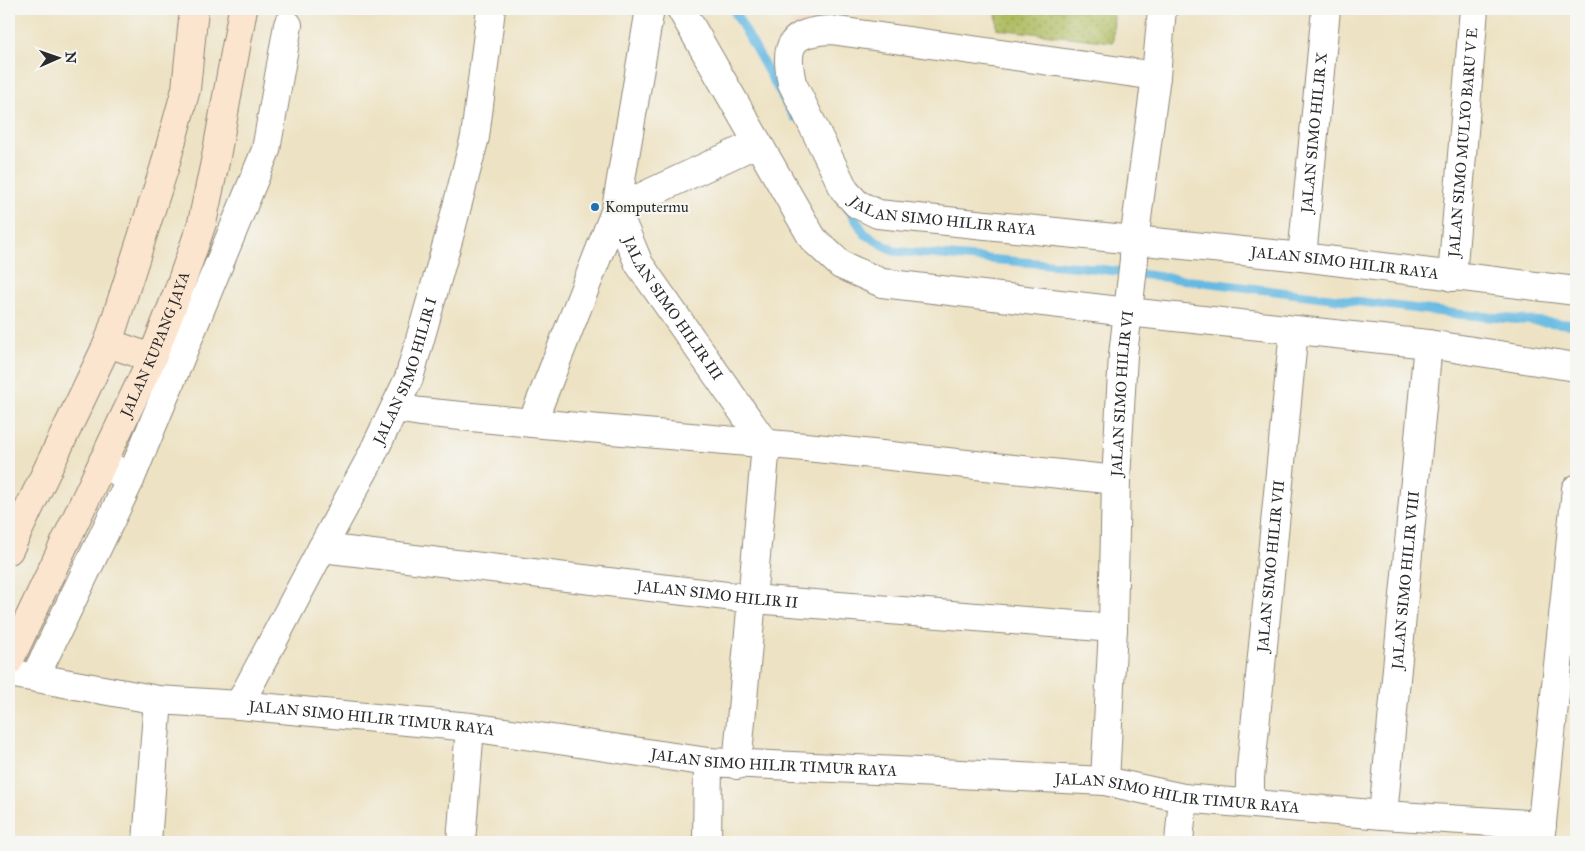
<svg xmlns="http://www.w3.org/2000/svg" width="1585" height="851" font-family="'IM FELL Great Primer',serif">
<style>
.built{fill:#f0d5bc}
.grass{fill:url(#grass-dots);stroke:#6d7444}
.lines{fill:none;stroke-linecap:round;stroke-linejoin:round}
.stream{stroke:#66b9e2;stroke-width:9}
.minor-casing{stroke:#8c8677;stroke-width:30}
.secondary-casing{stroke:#8c8677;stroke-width:30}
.minor{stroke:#fff;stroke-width:28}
.secondary{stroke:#fce5cf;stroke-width:28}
.poi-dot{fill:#1f6fb2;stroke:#f6f6f2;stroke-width:2}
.labels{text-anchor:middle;stroke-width:4.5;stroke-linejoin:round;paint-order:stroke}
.street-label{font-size:15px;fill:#2b2b2b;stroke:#f6f6f2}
.poi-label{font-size:15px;fill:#2b2b2b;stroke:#f6f6f2;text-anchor:start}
</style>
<defs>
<pattern id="grass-dots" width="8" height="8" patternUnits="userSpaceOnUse" patternTransform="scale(1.25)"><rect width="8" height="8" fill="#afbc5e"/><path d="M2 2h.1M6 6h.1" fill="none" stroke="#8f994e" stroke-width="1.8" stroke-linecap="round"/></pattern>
</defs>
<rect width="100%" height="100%" fill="#f6f6f2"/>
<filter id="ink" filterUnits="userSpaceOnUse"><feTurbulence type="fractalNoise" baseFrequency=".02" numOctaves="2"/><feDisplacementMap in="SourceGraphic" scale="10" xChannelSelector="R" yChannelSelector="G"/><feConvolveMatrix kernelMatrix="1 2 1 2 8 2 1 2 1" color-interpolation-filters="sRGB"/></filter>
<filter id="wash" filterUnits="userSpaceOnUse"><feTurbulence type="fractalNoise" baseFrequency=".0096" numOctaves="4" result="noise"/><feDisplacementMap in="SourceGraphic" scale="20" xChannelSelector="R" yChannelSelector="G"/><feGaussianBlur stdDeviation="1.12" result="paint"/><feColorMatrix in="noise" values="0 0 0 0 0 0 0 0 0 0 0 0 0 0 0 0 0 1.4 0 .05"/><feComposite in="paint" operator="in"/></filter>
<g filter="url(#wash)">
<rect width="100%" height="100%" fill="#ede2c3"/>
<polygon class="built" points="782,9 842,9 796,31"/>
<polygon class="grass" points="996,9 1114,9 1113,42 997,29"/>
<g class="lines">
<g class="stream">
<polyline points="733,9 794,117"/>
<polyline points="848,208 865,234 894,251 1083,267 1458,314 1576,325"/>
</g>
</g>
</g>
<g filter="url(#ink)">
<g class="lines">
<g class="minor-casing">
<g id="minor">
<polyline points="681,9 813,239 841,265 882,283 1128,312 1428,344 1576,367"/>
<path id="s1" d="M1156,76L831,30C790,32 784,45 792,83L845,191L857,204L878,214L1302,257L1576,291"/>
<polyline points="616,209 650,9"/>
<polyline points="616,209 757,143"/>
<path id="s2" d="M1302,257L1326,9"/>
<path id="s3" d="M1452,277L1474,9"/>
<polyline points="396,408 421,412 532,423 816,448 1116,480"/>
<path id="s4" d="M532,423L616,209L639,264L766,445L737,765"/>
<polyline points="103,461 130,480 266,150 288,25"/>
<path id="s5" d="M322,548L752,599L1113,628"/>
<path id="s6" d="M9,673L158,700L239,705L470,727L708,762L1105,781L1183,798L1383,815L1542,825"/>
<polyline points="35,677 130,480"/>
<path id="s7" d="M239,705L322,548L368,463L409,378L449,237L475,137L491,9"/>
<path id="s8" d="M1105,781L1113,628L1116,480L1123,355L1134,259V241L1156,76L1162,9"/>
<path id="s9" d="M1250,803V778L1294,330"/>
<path id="s10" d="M1383,815L1428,344"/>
<polyline points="147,842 158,700"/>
<polyline points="461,842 470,727"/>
<polyline points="707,842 708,762"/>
<polyline points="1179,842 1183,798"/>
<polyline points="1540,842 1576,489"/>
</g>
</g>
<g class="secondary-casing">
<g id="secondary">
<polyline points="108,343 152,358"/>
<polyline points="9,550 108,343 164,169 186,89 194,9"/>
<path id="s11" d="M9,661L152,358L179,289L202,223L215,162L243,9"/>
</g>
</g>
<use href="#minor" class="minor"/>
<use href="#secondary" class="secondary"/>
</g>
</g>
<circle class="poi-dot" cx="595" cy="207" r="5"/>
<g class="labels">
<g class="street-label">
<text dy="5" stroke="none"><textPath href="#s2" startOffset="125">JALAN SIMO HILIR X</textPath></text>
<text dy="5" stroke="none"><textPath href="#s3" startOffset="135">JALAN SIMO MULYO BARU V E</textPath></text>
<text dy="5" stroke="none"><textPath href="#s1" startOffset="636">JALAN SIMO HILIR RAYA</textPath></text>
<text dy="5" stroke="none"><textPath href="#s1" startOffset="1041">JALAN SIMO HILIR RAYA</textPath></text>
<text dy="5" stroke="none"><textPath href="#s4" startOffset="345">JALAN SIMO HILIR III</textPath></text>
<text dy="5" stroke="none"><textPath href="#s11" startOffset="349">JALAN KUPANG JAYA</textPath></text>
<text dy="5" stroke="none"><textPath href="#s7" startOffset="374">JALAN SIMO HILIR I</textPath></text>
<text dy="5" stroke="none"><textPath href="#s8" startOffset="388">JALAN SIMO HILIR VI</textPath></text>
<text dy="5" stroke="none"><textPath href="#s9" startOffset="238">JALAN SIMO HILIR VII</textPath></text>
<text dy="5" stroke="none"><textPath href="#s10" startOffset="236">JALAN SIMO HILIR VIII</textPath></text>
<text dy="5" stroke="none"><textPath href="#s5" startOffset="398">JALAN SIMO HILIR II</textPath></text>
<text dy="5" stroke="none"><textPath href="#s6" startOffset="366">JALAN SIMO HILIR TIMUR RAYA</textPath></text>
<text dy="5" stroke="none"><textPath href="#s6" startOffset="771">JALAN SIMO HILIR TIMUR RAYA</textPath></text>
<text dy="5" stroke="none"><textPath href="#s6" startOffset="1176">JALAN SIMO HILIR TIMUR RAYA</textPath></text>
</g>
<g class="poi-label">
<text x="605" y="212">Komputermu</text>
</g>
</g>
<rect width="1585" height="851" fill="none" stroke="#f6f6f2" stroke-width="30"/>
<g transform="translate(58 58) rotate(88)" stroke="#f6f6f2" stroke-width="4" paint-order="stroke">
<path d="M0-4L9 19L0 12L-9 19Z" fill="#2b2b2b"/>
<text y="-8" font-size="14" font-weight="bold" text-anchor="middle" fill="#2b2b2b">N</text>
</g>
</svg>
